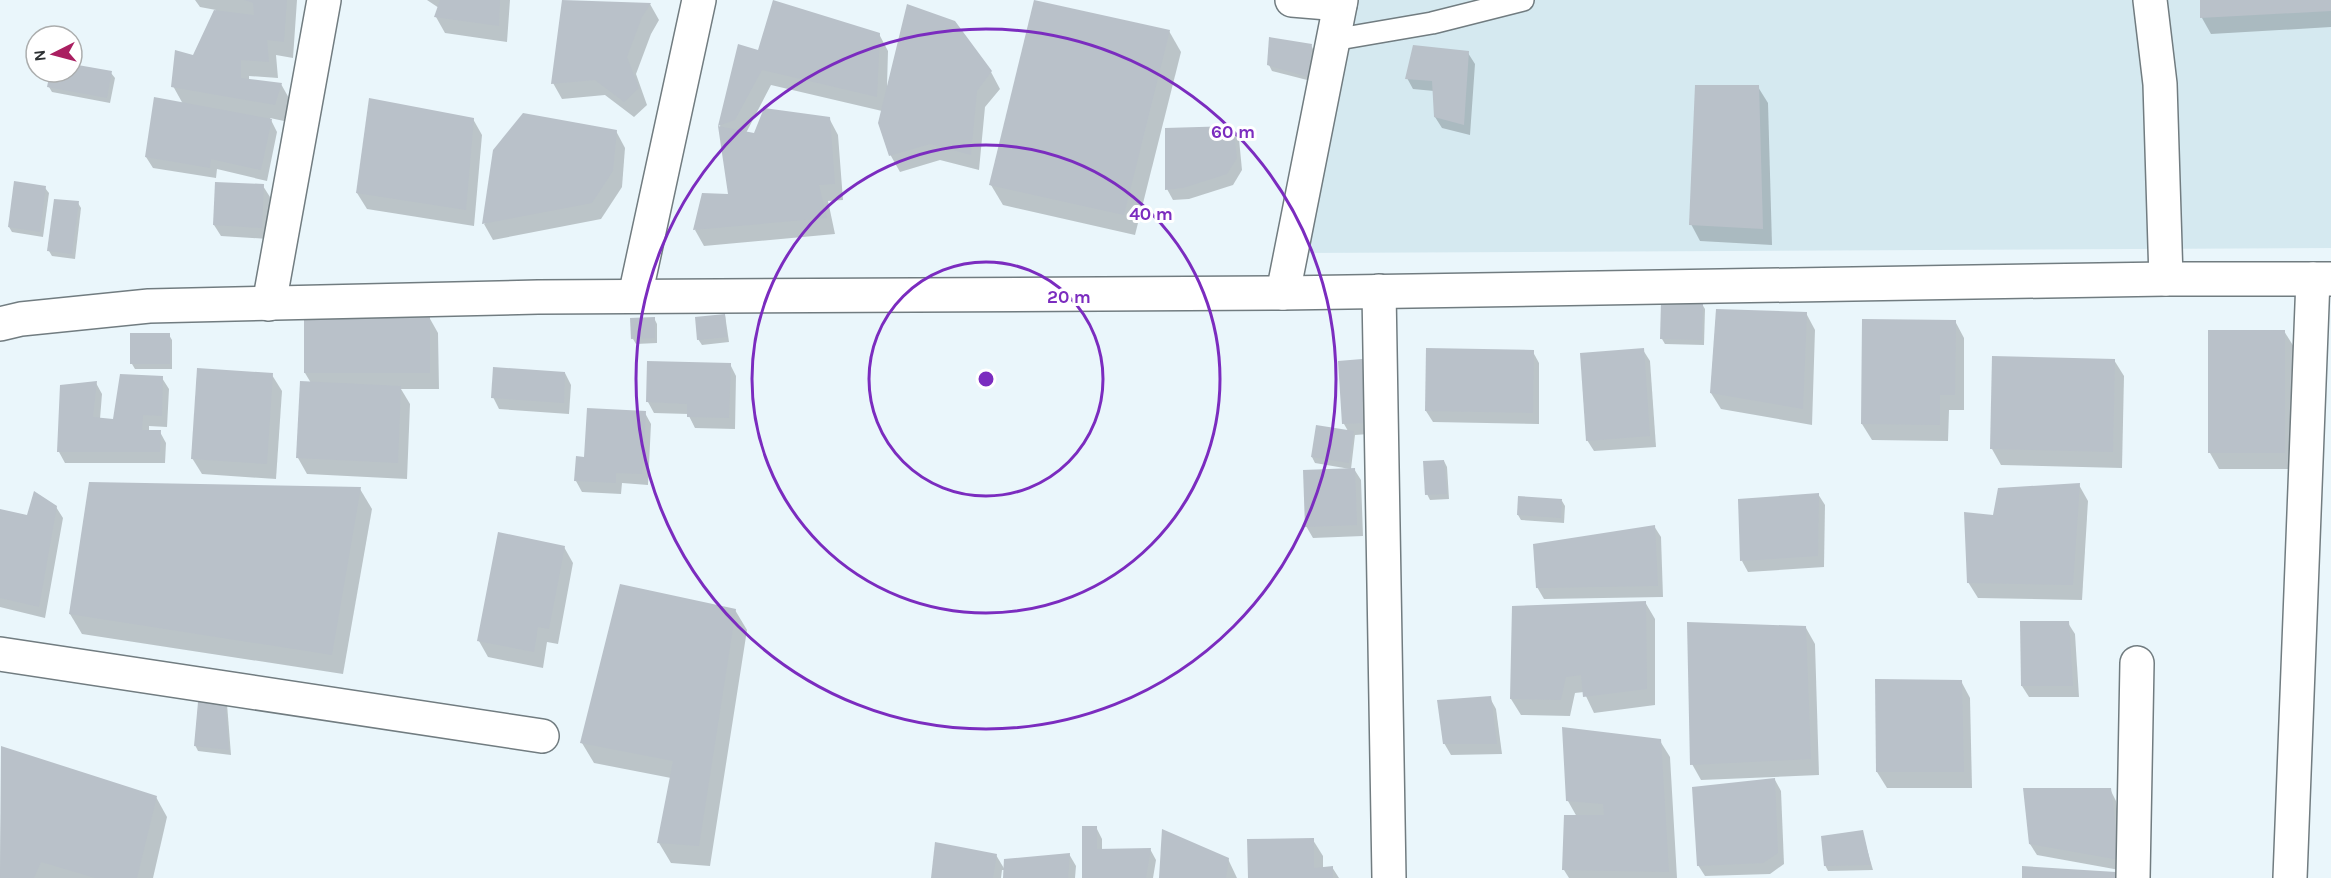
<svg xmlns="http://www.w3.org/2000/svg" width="2331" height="878" font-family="Karla,sans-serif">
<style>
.built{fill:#d5e9f0}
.shadow{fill:#0003}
.building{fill:#b9c1c9}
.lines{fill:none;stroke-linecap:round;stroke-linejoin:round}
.lane-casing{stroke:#717c80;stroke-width:24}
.street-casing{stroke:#717c80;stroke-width:36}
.lane{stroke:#fff;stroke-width:21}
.street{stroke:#fff;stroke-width:33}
.ring{fill:none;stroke:#7b2cbf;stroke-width:3}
.centre{fill:#7b2cbf;stroke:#fff;stroke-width:3}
.ring-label{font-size:18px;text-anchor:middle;font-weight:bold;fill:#7b2cbf;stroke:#fff;stroke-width:6;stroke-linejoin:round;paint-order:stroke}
</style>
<rect width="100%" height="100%" fill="#eaf6fb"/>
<polygon class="built" points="1354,0 2331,0 2331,248 1300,253"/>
<g class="shadow">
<polygon points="195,0 297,0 293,58 276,55 278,78 249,76 249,81 281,84 290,100 284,121 270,118 277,132 267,181 217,169 216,178 153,168 146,157 183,104 173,86 194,57 216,10 200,7"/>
<polygon points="427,0 510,0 507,42 445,33 436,17 439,8"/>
<polygon points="2201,0 2331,0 2331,27 2211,34 2202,18"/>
<polygon points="650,4 659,20 651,34 636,74 647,105 634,117 605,95 562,99 553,83"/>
<polygon points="1169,31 1181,52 1135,235 1003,205 991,185"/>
<polygon points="879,34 888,51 887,86 991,72 1000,89 985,107 979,170 940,160 900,172 891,156 880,123 882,111 771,85 746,133 755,135 829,118 838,135 843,200 828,201 835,234 704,246 695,230 730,196 720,126 739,46 759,52"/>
<polygon points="1311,45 1314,51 1311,81 1272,71 1269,65"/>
<polygon points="1468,53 1475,64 1470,135 1442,128 1435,117 1434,91 1413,89 1407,78"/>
<polygon points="72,65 111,73 115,78 110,103 52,92 49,87 51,72 72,72"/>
<polygon points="1758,87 1768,103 1772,245 1700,241 1691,224"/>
<polygon points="473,119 482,135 474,226 367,209 357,193"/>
<polygon points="1233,127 1239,139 1242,170 1233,185 1189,199 1173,200 1167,189"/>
<polygon points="616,131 625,148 622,187 601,219 493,240 484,224"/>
<polygon points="263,186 270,197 268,239 221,236 214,225"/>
<polygon points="45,188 49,193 43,237 12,232 9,227"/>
<polygon points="78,203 81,208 75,259 52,256 49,251"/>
<polygon points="1702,304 1705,309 1704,345 1665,344 1662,339"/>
<polygon points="1806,313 1815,330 1812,425 1721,409 1711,393"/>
<polygon points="725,315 729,342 702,345 698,339"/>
<polygon points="429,317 438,333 439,389 401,389 410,404 407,479 307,474 298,458 311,383 305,373"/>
<polygon points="654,318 657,324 657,343 636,344 633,339"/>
<polygon points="1955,321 1964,338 1964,410 1949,410 1948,441 1872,440 1862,424"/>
<polygon points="2284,331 2294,347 2294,469 2219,469 2210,453"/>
<polygon points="169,335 172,340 172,369 135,369 132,364"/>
<polygon points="1643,350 1650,361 1656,447 1594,451 1587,440"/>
<polygon points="1533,352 1539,363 1539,424 1433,422 1426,411"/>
<polygon points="2114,360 2124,376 2122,468 2001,465 1992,449"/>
<polygon points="1339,362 1380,371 1369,434 1355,435 1351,469 1354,469 1361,480 1363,536 1313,538 1306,526 1350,469 1315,463 1312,457 1348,431 1344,424"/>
<polygon points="730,364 736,376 735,429 695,428 688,414 654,413 648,402"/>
<polygon points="565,373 571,385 569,414 499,409 493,397"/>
<polygon points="272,375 282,391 276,479 202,474 192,458"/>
<polygon points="162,378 169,389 167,427 149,426 149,431 160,432 166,443 165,463 65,463 59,452 96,383 102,394 100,419 114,420"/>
<polygon points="645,413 651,424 648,485 622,483 621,494 582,492 576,481 585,459"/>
<polygon points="1444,461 1447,467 1449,499 1430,500 1427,494"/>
<polygon points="2079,485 2088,501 2082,600 1978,598 1968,582 1995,517"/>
<polygon points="360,489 372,509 343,674 82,634 70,614"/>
<polygon points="1818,494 1825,505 1824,567 1748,572 1742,561"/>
<polygon points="1562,501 1565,506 1564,523 1521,520 1518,515"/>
<polygon points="56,507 63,518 45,618 0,607 0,511 28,517"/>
<polygon points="1654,526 1661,537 1663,597 1544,599 1537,587"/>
<polygon points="564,547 573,563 558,644 547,642 543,668 488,657 479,641"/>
<polygon points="1645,602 1655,619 1655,705 1594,713 1584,692 1575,693 1570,716 1521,715 1511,699"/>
<polygon points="735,610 747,630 710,866 671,863 659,843 671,778 594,763 582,743"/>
<polygon points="2068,623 2075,634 2079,697 2029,697 2022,686"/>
<polygon points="1806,628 1815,644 1819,775 1701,780 1692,764"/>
<polygon points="1877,681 1961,681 1970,698 1972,788 1887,788 1877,772"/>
<polygon points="1490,698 1496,709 1502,754 1451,755 1444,743"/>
<polygon points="224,699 227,704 231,755 198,751 195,745"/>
<polygon points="1660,741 1670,757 1677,878 1569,878 1564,870 1577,817 1568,801"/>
<polygon points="2,748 156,797 167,817 153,878 0,878"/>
<polygon points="1775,780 1781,791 1784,864 1770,874 1705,876 1698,865"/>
<polygon points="2110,789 2116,801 2125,871 2037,855 2030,844"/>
<polygon points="1096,827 1102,839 1102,850 1150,849 1156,860 1153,878 1083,878"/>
<polygon points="1862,832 1873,870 1828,871 1825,865"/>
<polygon points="1313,840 1323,856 1323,868 1332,867 1339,878 1250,878"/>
<polygon points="1069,854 1076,866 1075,878 1004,878 1005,870 1002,870 1001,878 932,878 996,855 1005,870"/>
<polygon points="1228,859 1237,878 1160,878"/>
</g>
<g class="building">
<polygon points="244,0 287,0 284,42 267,40 269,62 241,60 241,78 282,83 275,105 171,87 175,50 193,55 214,10 254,15 253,3"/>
<polygon points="440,0 500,0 499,26 434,17"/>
<polygon points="562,0 651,3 642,17 627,57 639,88 624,102 595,80 551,84"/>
<polygon points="773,0 880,33 877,97 762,70 735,120 718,126 738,44 758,50"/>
<polygon points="1034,0 1170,30 1124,215 989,185"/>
<polygon points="2200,0 2331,0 2331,11 2200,18"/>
<polygon points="907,4 955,21 992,71 977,91 971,155 930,144 889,156 878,123"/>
<polygon points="1269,37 1312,44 1308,77 1267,65"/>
<polygon points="1413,45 1469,51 1464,125 1434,117 1432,81 1405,79"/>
<polygon points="72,64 112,71 107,98 47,87 50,72 72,72"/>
<polygon points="1695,85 1759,85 1763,229 1689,225"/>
<polygon points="154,97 272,119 261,170 211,159 210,168 145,157"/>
<polygon points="369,98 474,118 466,210 356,193"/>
<polygon points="764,108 830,117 835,184 819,185 827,218 693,230 702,193 728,194 718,126 754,133"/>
<polygon points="523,113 617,130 613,171 592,203 482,224 493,150"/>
<polygon points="1233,126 1237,158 1227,174 1183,188 1165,190 1165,128"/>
<polygon points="14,181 46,186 40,232 8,227"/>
<polygon points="215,182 264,184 262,228 213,225"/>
<polygon points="54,199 79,201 72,254 47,251"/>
<polygon points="1661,302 1703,302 1702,340 1660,339"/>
<polygon points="1716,309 1807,312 1803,409 1710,393"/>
<polygon points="725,314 727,337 697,340 695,317"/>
<rect x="304" y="315" width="126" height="58"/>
<polygon points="655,317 655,338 631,339 630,318"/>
<polygon points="1862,319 1956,320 1955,395 1940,395 1940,425 1861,424"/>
<rect x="2208" y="330" width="77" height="123"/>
<rect x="130" y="333" width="40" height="31"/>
<polygon points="1426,348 1534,350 1533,413 1425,411"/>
<polygon points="1644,348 1650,436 1586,441 1580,353"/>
<polygon points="1992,356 2115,359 2113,452 1990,449"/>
<polygon points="1374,358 1378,400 1362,402 1364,423 1342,424 1338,361"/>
<polygon points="647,361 731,363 729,418 687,417 687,404 646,402"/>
<polygon points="493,367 565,372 564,403 491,398"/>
<polygon points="197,368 273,373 267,464 191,459"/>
<polygon points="120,374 163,376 162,416 143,415 142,430 161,430 160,452 57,452 60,385 97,381 93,417 113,419"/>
<polygon points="300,381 401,386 398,463 296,458"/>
<polygon points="587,408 646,411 642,474 616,473 616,483 574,481 576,456 584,457"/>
<polygon points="1316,425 1354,431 1349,463 1311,457"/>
<polygon points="1444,460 1447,494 1425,495 1423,461"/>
<polygon points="1355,468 1357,525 1305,527 1303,470"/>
<polygon points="89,482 361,487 332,655 69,614"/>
<polygon points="2080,483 2073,585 1967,583 1964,512 1993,515 1998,488"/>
<polygon points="34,491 57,506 39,607 0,598 0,509 27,515"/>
<polygon points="1819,493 1818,556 1740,561 1738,499"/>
<polygon points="1518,496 1562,499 1561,518 1517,515"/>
<polygon points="1655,525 1658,586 1536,588 1533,544"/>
<polygon points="498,532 565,546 549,629 538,627 534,652 477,641"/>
<polygon points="620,584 736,609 699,846 657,843 673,761 580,743"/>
<polygon points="1646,601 1647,689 1583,697 1581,675 1566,677 1561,700 1510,699 1512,606"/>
<polygon points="2020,621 2069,621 2073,686 2021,686"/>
<polygon points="1687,622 1806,626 1811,759 1690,765"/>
<polygon points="1875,679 1962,680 1964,772 1876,772"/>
<polygon points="199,691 225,697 229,750 194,746"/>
<polygon points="1491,696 1497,744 1443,744 1437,700"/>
<polygon points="1562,727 1661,739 1669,872 1562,870 1564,815 1604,815 1603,804 1566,801"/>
<polygon points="1,746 157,796 137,878 95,878 41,862 34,878 0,878"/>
<polygon points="1775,778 1778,853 1763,863 1697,866 1692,787"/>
<polygon points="2023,788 2111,788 2120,860 2029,844"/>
<polygon points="1082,826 1097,826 1097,849 1151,848 1146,878 1082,878"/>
<polygon points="1162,829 1229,858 1226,878 1159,878"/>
<polygon points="1863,830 1871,865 1824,866 1821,836"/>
<polygon points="1314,838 1314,868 1333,866 1333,878 1248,878 1247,839"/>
<polygon points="935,842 997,854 993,878 931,878"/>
<polygon points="1070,853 1068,878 1003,878 1004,859"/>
<polygon points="2022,866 2116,872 2116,878 2022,878"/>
</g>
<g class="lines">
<g class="lane-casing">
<polyline id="lane" points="1333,40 1432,23 1523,0"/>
</g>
<g class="street-casing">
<g id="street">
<polyline points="1292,0 1340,4"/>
<polyline points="2150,0 2160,84 2166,279"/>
<polyline points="1379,291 1389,878"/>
<polyline points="1283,293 1341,0"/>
<polyline points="635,296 699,0"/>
<polyline points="269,304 324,0"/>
<polyline points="0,324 21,319 149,306 538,297 1283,293 2166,279 2331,279"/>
<polyline points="0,654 542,736"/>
<polyline points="2133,878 2137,663"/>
<polyline points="2290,878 2313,279"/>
</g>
</g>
<use href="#lane" class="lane"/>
<use href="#street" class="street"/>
</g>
<g class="ring">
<circle cx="986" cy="379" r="117"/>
<circle cx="986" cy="379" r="234"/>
<circle cx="986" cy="379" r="350"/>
</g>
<circle cx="986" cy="379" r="9" class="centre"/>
<g class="ring-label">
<text x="1233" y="138">60 m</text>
<text x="1151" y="220">40 m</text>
<text x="1069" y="303">20 m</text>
</g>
<g transform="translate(54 54) rotate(264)"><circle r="28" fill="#ffffff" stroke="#abadad" stroke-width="1.5"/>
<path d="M0-4.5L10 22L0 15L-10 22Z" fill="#aa1f61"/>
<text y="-9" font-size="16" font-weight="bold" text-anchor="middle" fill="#2d3133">N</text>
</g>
</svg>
